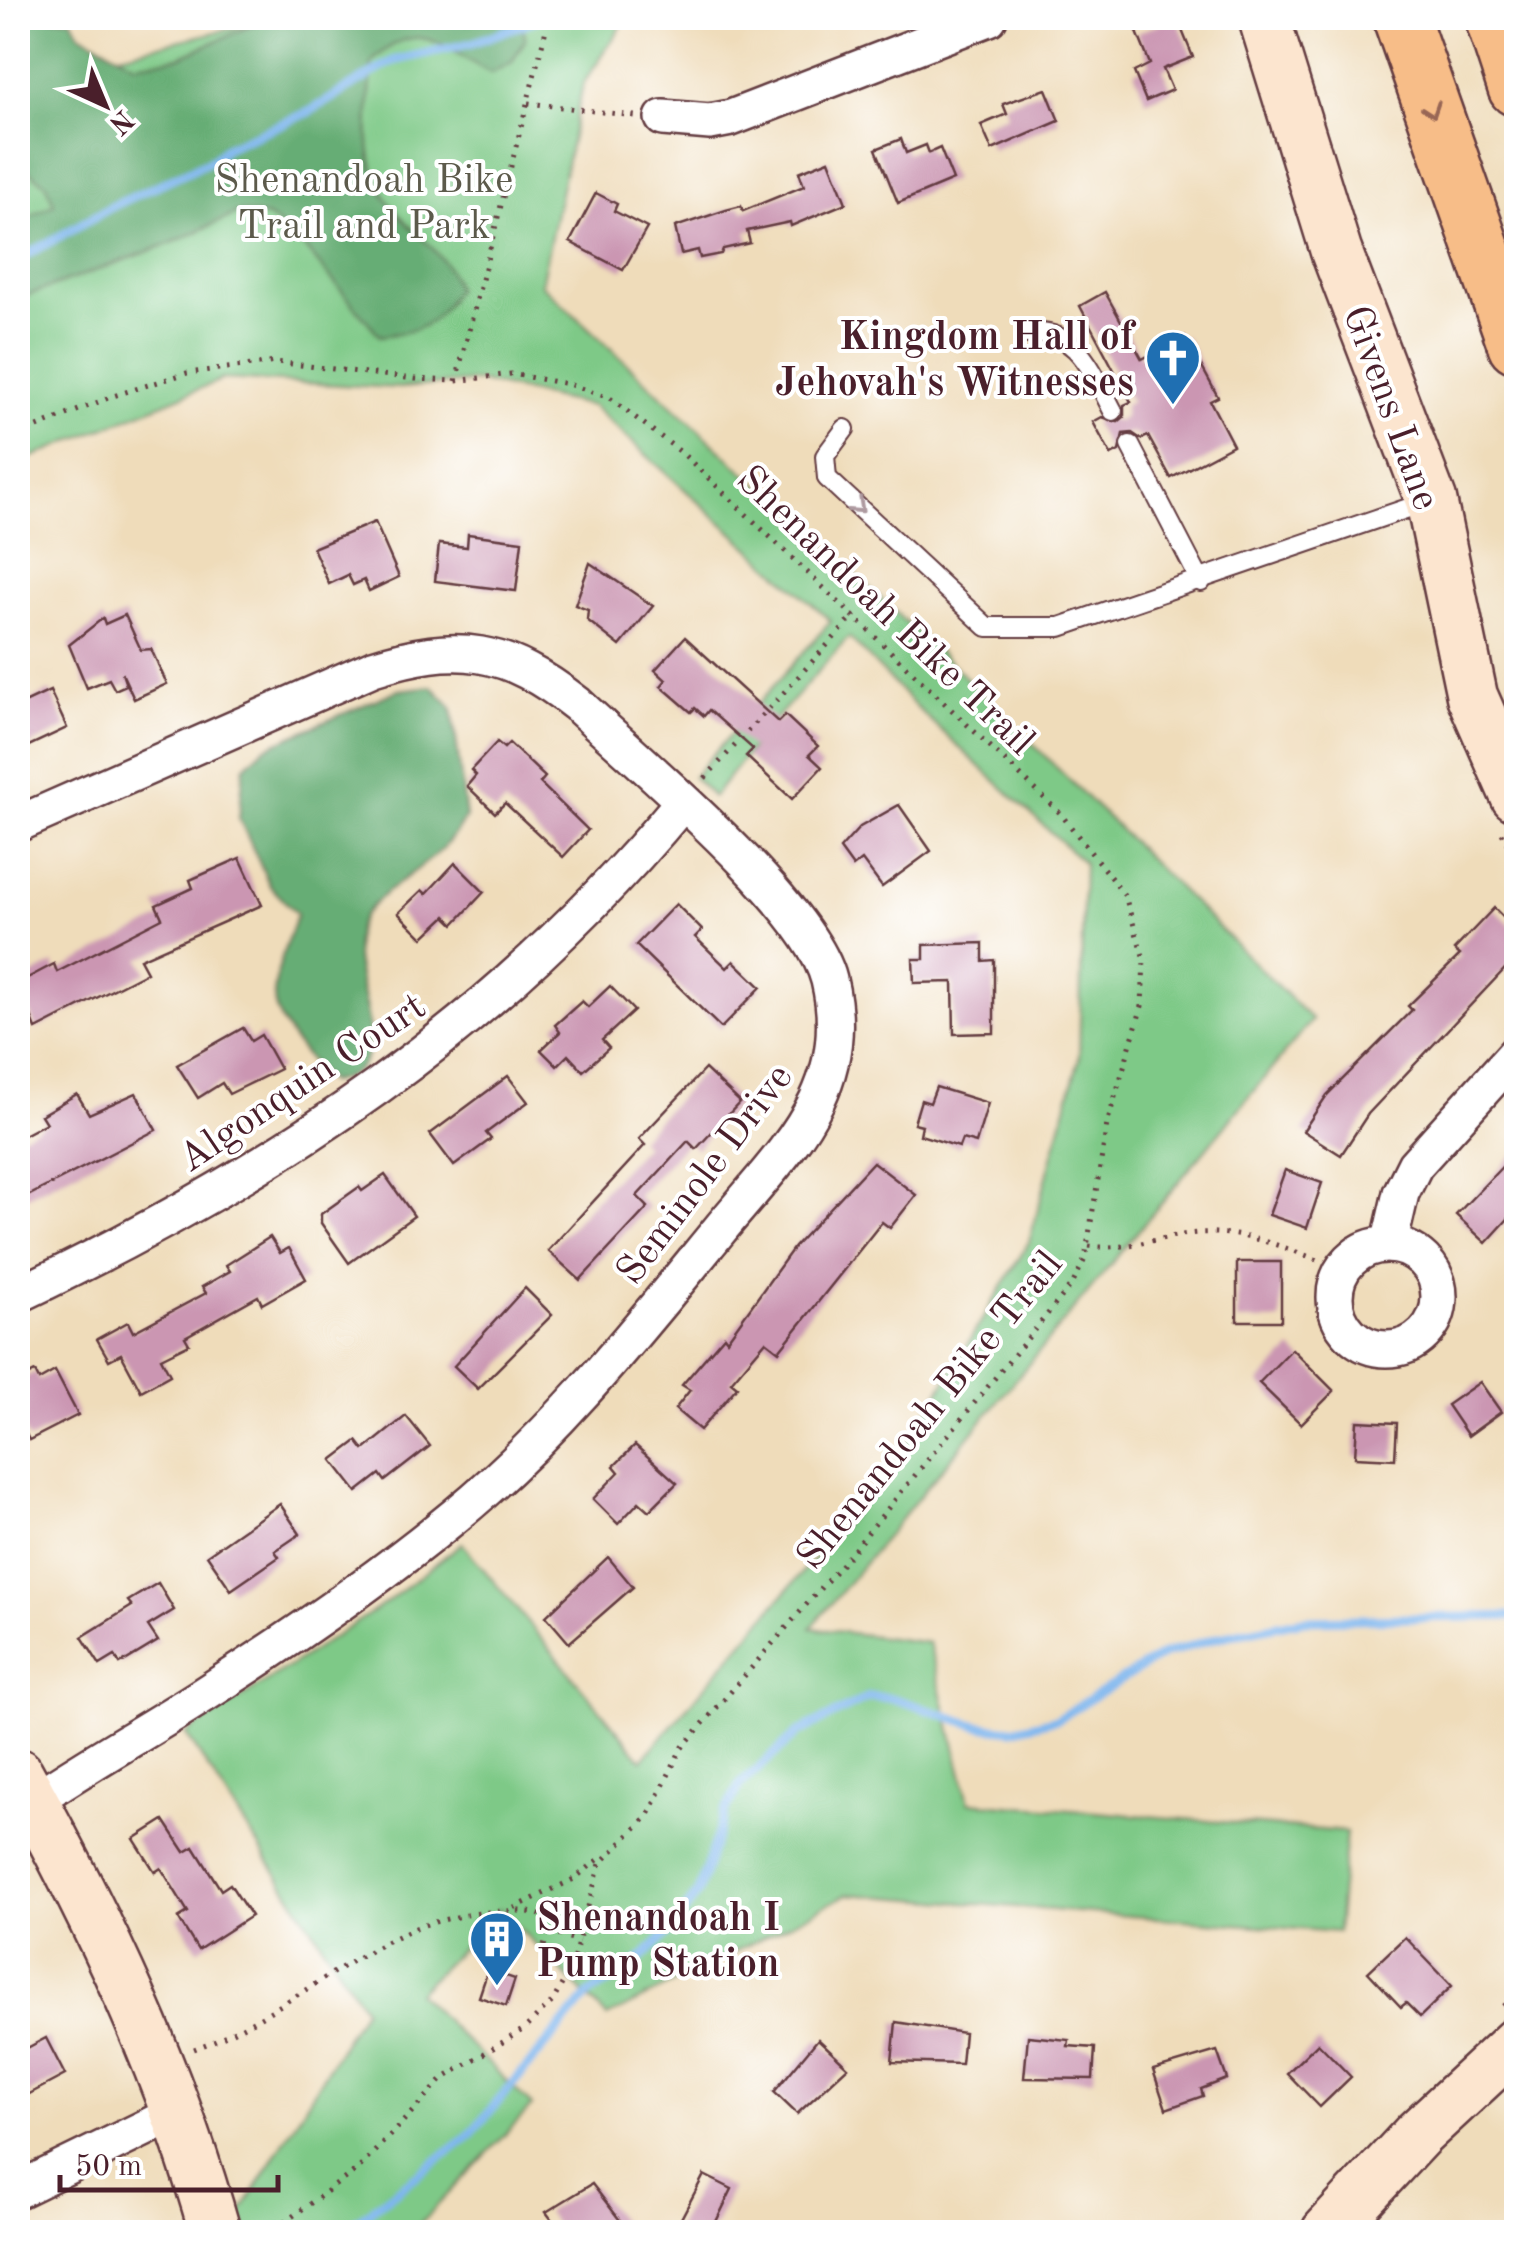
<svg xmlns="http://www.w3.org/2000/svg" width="1534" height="2250" font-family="'Old Standard TT',serif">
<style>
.green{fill:#7ec987;stroke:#647459;stroke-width:2.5}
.forest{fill:#66ad74;stroke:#586650;stroke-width:2.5}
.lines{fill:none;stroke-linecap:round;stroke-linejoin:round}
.stream{stroke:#7eb6ee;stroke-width:9}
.building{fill:#cb96b2}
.lane-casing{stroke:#633b40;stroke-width:22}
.street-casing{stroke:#633b40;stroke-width:40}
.secondary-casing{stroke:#633b40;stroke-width:55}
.highway-casing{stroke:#633b40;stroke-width:60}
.path{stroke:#633b40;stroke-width:5;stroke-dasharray:2.5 8;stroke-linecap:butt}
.lane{stroke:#fff;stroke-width:18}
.street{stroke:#fff;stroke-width:35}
.secondary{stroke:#fce5cf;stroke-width:50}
.highway{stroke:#f7bd88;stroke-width:55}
.oneway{stroke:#986655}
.oneway2{stroke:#ae9aa0}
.labels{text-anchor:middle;stroke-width:8;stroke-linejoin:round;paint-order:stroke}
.park-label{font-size:40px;fill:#5c5a4b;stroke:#fff}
.poi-label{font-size:40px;font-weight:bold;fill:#4a1f2b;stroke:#fff;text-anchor:end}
.street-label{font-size:40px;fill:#4a1f2b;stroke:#fff}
</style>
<rect width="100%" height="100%" fill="#fff"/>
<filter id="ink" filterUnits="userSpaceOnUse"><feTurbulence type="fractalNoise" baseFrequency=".01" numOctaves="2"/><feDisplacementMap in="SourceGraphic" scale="20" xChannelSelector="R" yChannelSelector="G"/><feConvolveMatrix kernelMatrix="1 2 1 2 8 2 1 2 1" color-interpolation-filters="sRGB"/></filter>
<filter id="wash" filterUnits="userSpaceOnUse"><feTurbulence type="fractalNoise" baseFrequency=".0048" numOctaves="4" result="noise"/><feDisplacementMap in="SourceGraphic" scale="40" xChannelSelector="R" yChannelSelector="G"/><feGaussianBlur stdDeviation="2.25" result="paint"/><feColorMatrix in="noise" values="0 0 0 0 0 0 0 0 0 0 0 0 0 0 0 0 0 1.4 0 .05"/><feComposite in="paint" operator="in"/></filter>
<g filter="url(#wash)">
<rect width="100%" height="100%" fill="#efdcba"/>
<polygon class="green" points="278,18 627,18 583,84 541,284 961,673 1312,1020 811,1628 929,1643 969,1802 1346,1832 1337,1932 848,1894 607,2017 500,1909 417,1993 532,2106 412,2232 246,2232 241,2213 364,2008 186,1734 383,1605 462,1543 642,1760 896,1463 1029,1242 1079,1059 1084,863 919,710 849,637 766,730 713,797 693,777 831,621 592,406 477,381 400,388 223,379 18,463 18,77"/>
<g class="forest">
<path d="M18,18H71L80,33L135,64L180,57L268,18H520L525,40L512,62L491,73C444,50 421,13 372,62C370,107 360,158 386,198C408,233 445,247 456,289C433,327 424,330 380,336L294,235L268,217L240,212L174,242L18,299V223L54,204L46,184L18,163Z"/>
<path d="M432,686L452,707L466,817C459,827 452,839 443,848C422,870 369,897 359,925C340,977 411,1069 329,1082C313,1065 280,1028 275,1005C270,983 289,936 297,914L270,886L239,818L244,767L264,748L398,690Z"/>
</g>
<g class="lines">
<g class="stream">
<polyline points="18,260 111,207 214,159 225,148 309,112 393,61 472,43 540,18"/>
<polyline points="342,2232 468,2137 589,1994 629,1970 673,1928 698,1892 726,1810 740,1785 799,1732 869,1697 892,1698 978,1726 1012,1730 1057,1719 1162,1655 1219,1637 1303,1620 1516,1616"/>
</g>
</g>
<g id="blocks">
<g class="building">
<polygon points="1177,18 1193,57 1163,69 1172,90 1146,101 1134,72 1150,64 1137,32"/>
<polygon points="1046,89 1059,121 992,150 981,125 1007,114 1003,104"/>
<polygon points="901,139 906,153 926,145 929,153 940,148 953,180 898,203 876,149"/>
<polygon points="829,160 846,203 791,226 790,222 747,231 750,243 723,249 721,254 700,258 698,250 681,254 675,227 726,210 741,206 743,211 804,186 799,172"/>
<polygon points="596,193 617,204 614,211 647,228 623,270 570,242"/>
<polygon points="1105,292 1142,359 1185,336 1218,397 1210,401 1233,445 1171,478 1148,436 1141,439 1132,433 1123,434 1119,451 1111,455 1093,422 1102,417 1118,422 1124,417 1124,405 1131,402 1080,306"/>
<polygon points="375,522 399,577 369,591 364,580 353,585 348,575 329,584 313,548"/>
<polygon points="468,534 522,541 516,591 435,581 439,544 467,547"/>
<polygon points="590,563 653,606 620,646 587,620 588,610 575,605"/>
<polygon points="125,615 141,650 151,649 167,684 134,699 122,673 126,685 115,690 109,679 87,688 69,645 103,618 105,624"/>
<polygon points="685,637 778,722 785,715 818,746 809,755 822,767 792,799 746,756 753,749 709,710 704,716 695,708 691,712 661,686 666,680 655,670"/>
<polygon points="50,691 67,728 18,751 18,706"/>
<polygon points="497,742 504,748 509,743 545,777 540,783 588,830 563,857 505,803 495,813 467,786 476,775 471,770"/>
<polygon points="899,805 931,851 882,887 862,860 853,867 840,849 860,827"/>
<polygon points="240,858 262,905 140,959 147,972 36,1029 18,983 54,964 57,972 162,918 156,905 193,888 190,880"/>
<polygon points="455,863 484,892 454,924 446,916 423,938 398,913 422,890 426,894"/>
<polygon points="676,904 702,930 695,937 727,968 734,961 761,987 721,1028 636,945"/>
<polygon points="1494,908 1516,930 1516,957 1368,1114 1341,1155 1303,1131 1327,1095 1412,1010 1408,1006 1460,955 1454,950"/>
<polygon points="983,943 983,961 994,960 994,1033 954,1034 953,982 914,983 913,959 924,959 924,945"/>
<polygon points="610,986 634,1011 602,1040 609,1048 583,1071 568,1055 557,1066 541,1050 560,1032 555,1025 582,1001 588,1007"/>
<polygon points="243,1028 251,1041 261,1035 280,1069 229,1094 222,1083 198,1098 177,1065"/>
<polygon points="705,1069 740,1102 696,1149 688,1141 637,1196 648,1207 580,1280 548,1251 645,1145 639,1139"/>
<polygon points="508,1076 528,1102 486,1133 491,1139 454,1166 430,1134"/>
<polygon points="936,1087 988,1103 976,1143 962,1139 959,1147 920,1135 922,1125 914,1123 921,1100 930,1103"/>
<polygon points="136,1093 156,1130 18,1201 18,1138 46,1123 41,1115 77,1094 89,1114"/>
<polygon points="1516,1152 1516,1210 1486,1243 1456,1215"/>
<polygon points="873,1162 916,1195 890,1228 882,1222 779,1351 766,1341 731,1382 737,1387 700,1430 675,1409 690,1390 682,1385 724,1336 727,1340 794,1247"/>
<polygon points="1285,1170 1322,1183 1307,1228 1269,1215"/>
<polygon points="385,1175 414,1216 349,1263 321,1223 321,1214 359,1187 362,1191"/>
<polygon points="270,1237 280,1253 289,1248 306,1279 262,1304 258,1296 185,1337 189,1344 161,1358 170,1375 141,1391 121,1354 109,1360 97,1339 128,1322 133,1332 206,1293 202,1287 230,1271 226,1265"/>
<rect x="1237" y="1262" width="44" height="59"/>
<polygon points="525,1288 552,1315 478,1389 454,1366"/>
<polygon points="1292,1349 1334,1391 1301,1424 1259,1383"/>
<polygon points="55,1371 78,1415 29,1440 18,1418 18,1381 35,1372 39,1380"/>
<polygon points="1480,1382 1501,1412 1468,1436 1447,1405"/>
<polygon points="406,1416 430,1446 385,1481 380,1474 357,1492 332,1460 357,1441 364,1450"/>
<polygon points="1357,1421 1397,1423 1395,1459 1355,1457"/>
<polygon points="635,1445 677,1483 649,1511 639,1502 618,1524 593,1499 619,1472 614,1466"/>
<polygon points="280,1504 300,1534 275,1551 279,1557 231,1590 207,1555"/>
<polygon points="608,1557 633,1587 569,1643 546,1616"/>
<polygon points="158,1583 174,1610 148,1626 158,1641 120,1664 115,1656 100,1665 82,1637 132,1606 128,1601"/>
<polygon points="164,1820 185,1852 194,1847 221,1890 230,1884 251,1916 198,1950 178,1918 188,1912 161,1868 155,1872 134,1839"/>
<polygon points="1405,1937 1452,1986 1420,2017 1406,2003 1401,2007 1368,1972"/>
<polygon points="488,1970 515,1979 506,2006 479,1997"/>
<polygon points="896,2022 964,2033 961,2064 892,2062"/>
<polygon points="1028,2036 1069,2040 1068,2046 1095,2048 1093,2079 1024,2078"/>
<polygon points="46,2038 65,2075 18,2100 18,2053"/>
<polygon points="818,2039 848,2067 797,2114 774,2092"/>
<polygon points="1318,2043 1351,2077 1320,2107 1287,2073"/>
<polygon points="1217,2051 1227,2079 1201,2089 1203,2096 1166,2109 1153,2070"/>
<polygon points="704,2175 732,2189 711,2232 674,2232"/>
<polygon points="592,2184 629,2232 561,2232 546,2212"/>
</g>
</g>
</g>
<g filter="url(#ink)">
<use href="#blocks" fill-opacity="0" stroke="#633b40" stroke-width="2.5"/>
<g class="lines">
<g class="lane-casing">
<g id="lane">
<path d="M1025,334C1076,325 1092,371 1113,411"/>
<polyline points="845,429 825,456 827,478 987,627 1060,627 1426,502"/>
<polyline points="1130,445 1201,582"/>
</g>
</g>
<g class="street-casing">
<g id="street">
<polyline points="663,118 710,122 731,118 989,18"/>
<path d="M18,824L373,668C458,641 506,648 577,704C639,762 810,904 829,980C856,1091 781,1154 717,1233C635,1333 556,1433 456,1515C375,1582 288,1641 200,1697C144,1733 87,1764 33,1801"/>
<circle cx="1387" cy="1297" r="52"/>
<polyline points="1389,1245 1401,1193 1415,1165 1516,1053"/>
<path d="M18,1295C278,1171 496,1027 682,803"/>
<polyline points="18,2190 176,2113"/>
</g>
</g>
<g class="secondary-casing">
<g id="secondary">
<polyline points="1264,18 1336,251 1431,500 1472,696 1516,796"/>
<path d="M18,1774C99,1921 170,2070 215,2232"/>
<polyline points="1327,2232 1418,2134 1516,2043"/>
</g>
</g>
<g class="highway-casing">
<g id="highway">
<polyline points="1401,18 1516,345"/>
<polyline points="1493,18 1516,88"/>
</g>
</g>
<g class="path">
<polyline points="528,103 635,116"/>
<polyline points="456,381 549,18"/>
<polyline points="18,435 113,396 187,373 276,362 415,379 456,381 511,374 568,384 610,398 682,453 1060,813 1125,896 1144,959 1142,1006 1107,1124 1085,1259 1073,1283 852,1552 681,1749 649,1815 600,1864 571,1967 553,2001 524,2029 444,2078 359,2168 271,2232"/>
<polyline points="705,778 855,615"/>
<polyline points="1502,833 1516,856"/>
<path d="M1089,1246C1127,1251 1160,1236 1198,1233C1248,1230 1297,1252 1343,1270"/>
<polyline points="514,1908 574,1879 604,1855"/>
<polyline points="544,1946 548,1932"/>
<polyline points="1503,2006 1516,1993"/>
<path d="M194,2049C270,2020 331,1968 404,1933C431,1919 512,1903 540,1915L548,1932L579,1941"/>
</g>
<use href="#lane" class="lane"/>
<use href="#street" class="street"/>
<use href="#secondary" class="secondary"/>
<use href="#highway" class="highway"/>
</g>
<defs><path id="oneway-chevron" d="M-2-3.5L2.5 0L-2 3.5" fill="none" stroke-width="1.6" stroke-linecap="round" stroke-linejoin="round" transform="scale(2.5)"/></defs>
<use class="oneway" href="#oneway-chevron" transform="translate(1432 110) rotate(71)"/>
<use class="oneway2" href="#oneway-chevron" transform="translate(858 507) rotate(43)"/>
</g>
<defs>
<g id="church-pin" transform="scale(2.875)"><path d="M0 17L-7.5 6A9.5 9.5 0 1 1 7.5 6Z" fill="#1f6fb2" stroke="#fff"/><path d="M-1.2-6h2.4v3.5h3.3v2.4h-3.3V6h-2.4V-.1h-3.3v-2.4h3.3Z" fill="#fff"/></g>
<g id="building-pin" transform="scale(2.875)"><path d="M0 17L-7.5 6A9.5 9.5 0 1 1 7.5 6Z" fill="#1f6fb2" stroke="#fff"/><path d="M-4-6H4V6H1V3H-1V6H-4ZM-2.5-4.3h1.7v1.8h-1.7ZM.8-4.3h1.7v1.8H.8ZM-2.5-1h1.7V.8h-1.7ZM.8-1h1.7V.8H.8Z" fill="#fff"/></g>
</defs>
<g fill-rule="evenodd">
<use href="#church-pin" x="1173" y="358"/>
<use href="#building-pin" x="497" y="1939"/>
</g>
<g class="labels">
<g class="park-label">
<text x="364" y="192">Shenandoah Bike<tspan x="364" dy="46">Trail and Park</tspan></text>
</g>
<g class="poi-label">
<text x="1134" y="349">Kingdom Hall of<tspan x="1134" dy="46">Jehovah's Witnesses</tspan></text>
<text x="536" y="1930" text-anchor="start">Shenandoah I<tspan x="536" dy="46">Pump Station</tspan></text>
</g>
<g class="street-label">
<text transform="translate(1393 407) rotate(70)" y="14">Givens Lane</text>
<text transform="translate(887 609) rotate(44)" y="14">Shenandoah Bike Trail</text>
<text transform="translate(301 1081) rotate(-34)" y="14">Algonquin Court</text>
<text transform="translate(703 1173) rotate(-53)" y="14">Seminole Drive</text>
<text transform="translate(928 1409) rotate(-51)" y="14">Shenandoah Bike Trail</text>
</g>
</g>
<rect width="1534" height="2250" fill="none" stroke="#fff" stroke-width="60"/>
<g transform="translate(105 105) rotate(136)" stroke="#ffffff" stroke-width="8" paint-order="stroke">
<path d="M0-8L18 38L0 25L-18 38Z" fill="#4a1f2b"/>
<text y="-15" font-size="28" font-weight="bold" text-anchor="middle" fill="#4a1f2b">N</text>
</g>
<path d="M60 2175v15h218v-15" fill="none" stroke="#4a1f2b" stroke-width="5"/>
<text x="75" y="2175" font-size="30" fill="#4a1f2b" stroke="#ffffff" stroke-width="8" paint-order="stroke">50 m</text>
</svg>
